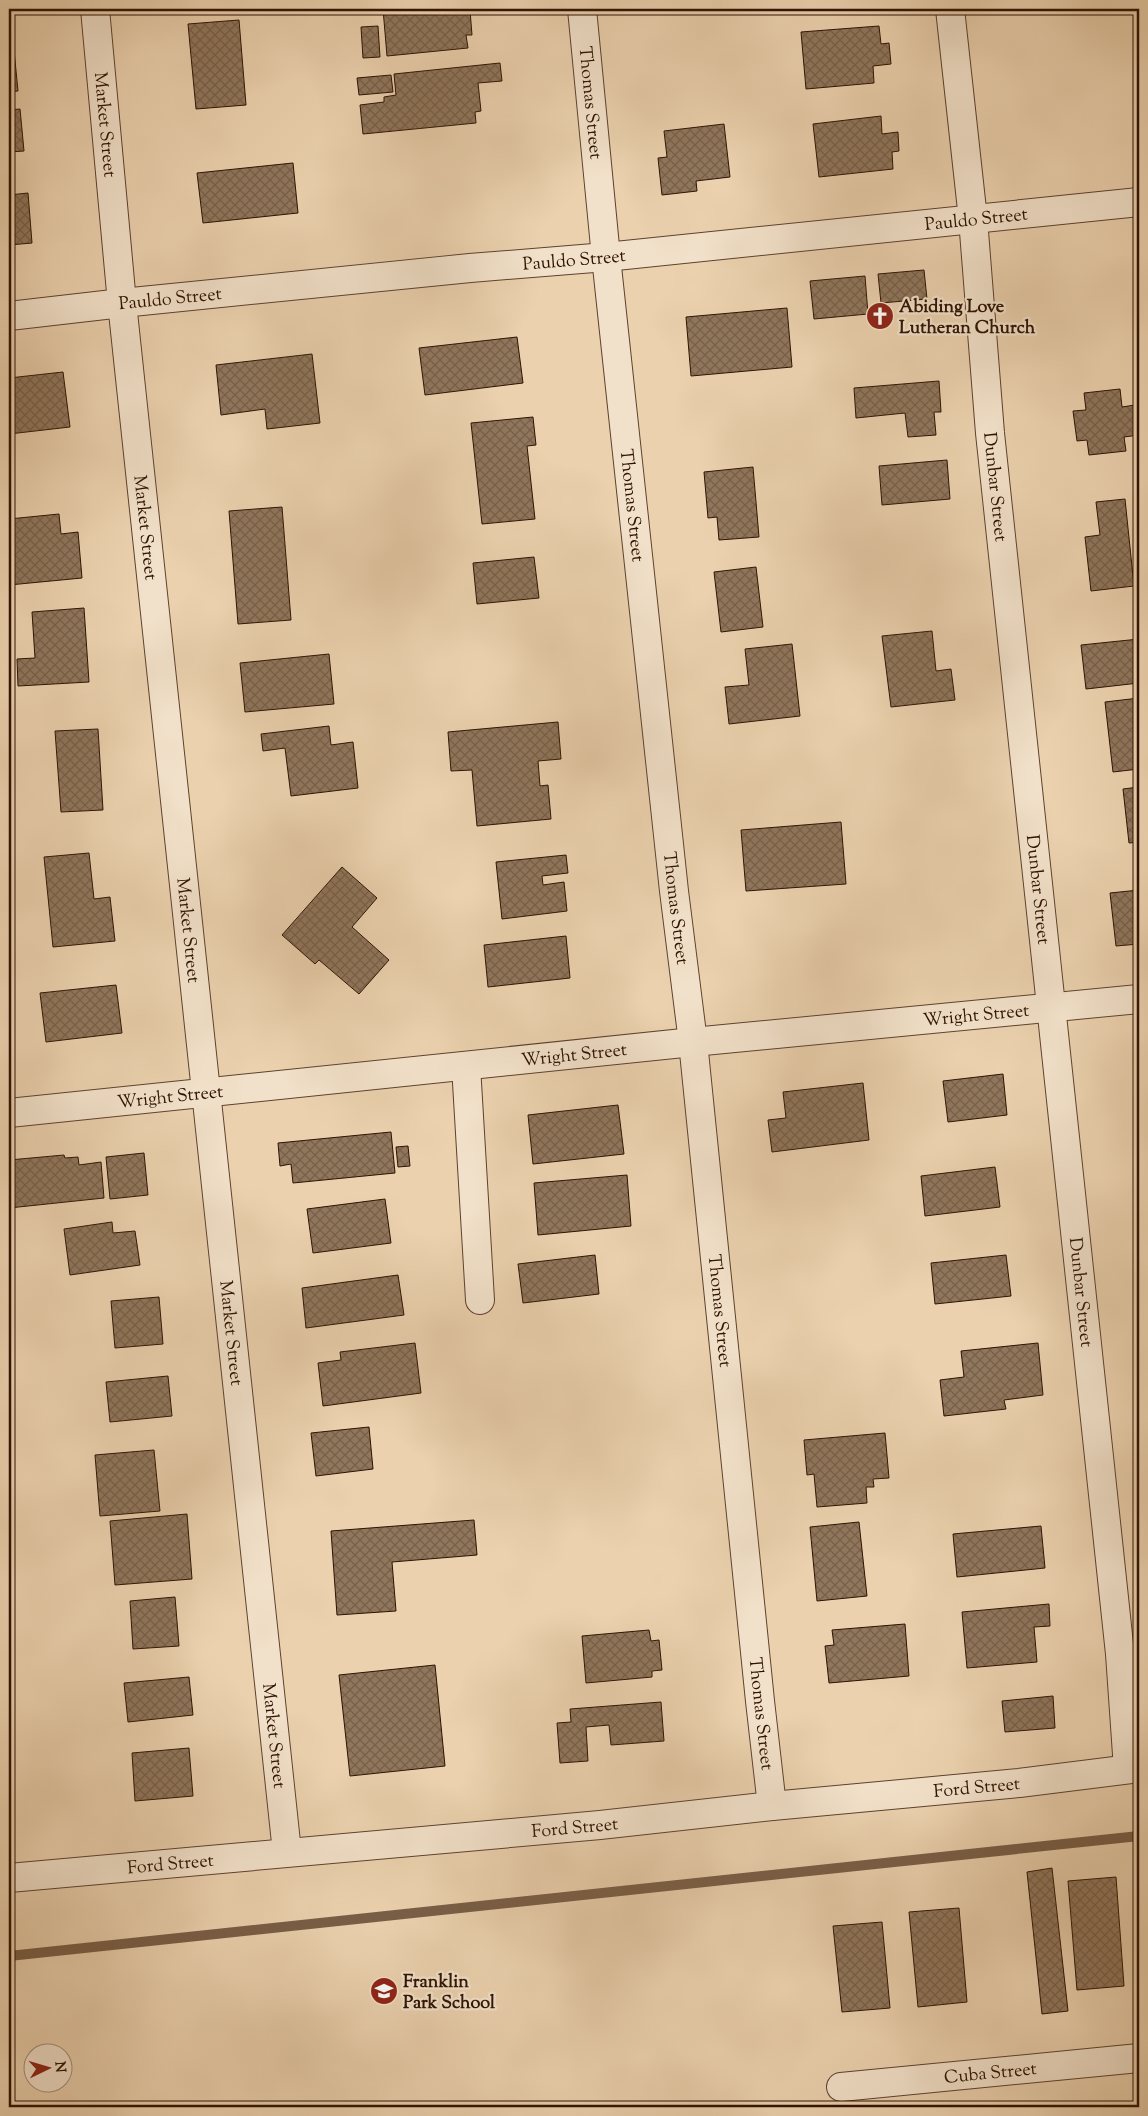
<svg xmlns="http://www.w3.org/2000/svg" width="1148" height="2116" font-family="'Sorts Mill Goudy',serif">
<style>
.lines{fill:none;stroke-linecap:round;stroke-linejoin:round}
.stream{stroke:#795e47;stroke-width:10}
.building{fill:url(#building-cross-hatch);stroke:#2e1303}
.minor-casing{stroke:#5d422e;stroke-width:30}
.minor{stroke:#f2e1ca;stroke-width:28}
.labels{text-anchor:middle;stroke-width:4.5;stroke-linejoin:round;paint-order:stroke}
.street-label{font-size:18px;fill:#2e1303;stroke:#f2e1ca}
.poi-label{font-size:18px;font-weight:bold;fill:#2e1303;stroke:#f2e1ca;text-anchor:start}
</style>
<defs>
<pattern id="building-cross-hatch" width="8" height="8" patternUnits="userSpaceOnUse" patternTransform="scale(1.25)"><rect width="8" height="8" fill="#90765c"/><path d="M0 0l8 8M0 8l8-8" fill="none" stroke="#76604a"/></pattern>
</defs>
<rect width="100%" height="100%" fill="#ebd1ae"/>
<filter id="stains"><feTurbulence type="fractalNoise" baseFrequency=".004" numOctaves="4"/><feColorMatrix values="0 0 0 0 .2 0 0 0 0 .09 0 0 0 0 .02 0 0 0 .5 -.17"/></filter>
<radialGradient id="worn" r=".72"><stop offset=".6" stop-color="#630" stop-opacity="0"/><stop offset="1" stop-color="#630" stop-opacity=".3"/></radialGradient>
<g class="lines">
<polyline class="stream" points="9,1956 1139,1836"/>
</g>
<g class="building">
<polygon points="383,9 481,9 470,10 472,35 466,35 468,48 387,56"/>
<polygon points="239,20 246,105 196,109 188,24"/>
<polygon points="378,26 380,57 363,58 361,27"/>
<polygon points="879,26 881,44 889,43 891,64 873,66 874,83 806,89 801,32"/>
<polygon points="13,40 18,91 9,92 9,41"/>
<polygon points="500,63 502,81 478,83 481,111 475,112 476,123 363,134 360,105 384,102 384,97 396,95 394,74"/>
<polygon points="391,75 393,92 359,95 357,78"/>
<polygon points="20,109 24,151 9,152 9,110"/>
<polygon points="881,116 882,134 898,132 899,151 892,152 893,169 819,177 813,124"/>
<polygon points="724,124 730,177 696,181 697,191 662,195 658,158 667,157 664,131"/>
<polygon points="293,163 298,213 203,223 197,173"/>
<polygon points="28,193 32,243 9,245 9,195"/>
<polygon points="924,270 927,299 881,303 878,274"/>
<polygon points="865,276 868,314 814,319 810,281"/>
<polygon points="787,308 792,367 691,376 686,317"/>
<polygon points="517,337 523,383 425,395 419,348"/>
<polygon points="312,354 320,423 267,429 265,409 221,415 216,365"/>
<polygon points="63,372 70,427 9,434 9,378"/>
<polygon points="939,381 941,412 934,412 936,435 908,437 905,413 856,418 854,388"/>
<polygon points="1120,389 1122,407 1135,405 1139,435 1124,437 1126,451 1089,455 1087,440 1077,441 1073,411 1086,410 1084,393"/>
<polygon points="533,417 536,445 527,446 535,519 482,524 471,423"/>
<polygon points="947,460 950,499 882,505 879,466"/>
<polygon points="753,467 759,537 719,540 717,517 708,518 704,472"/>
<polygon points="1125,499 1134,586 1091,591 1085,537 1100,535 1096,502"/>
<polygon points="282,507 291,620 238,624 229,511"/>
<polygon points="59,514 61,534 78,532 82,578 9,585 9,519"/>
<polygon points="534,557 539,598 477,604 473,563"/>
<polygon points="756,567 763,627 721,632 714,572"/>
<polygon points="84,608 89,682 18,686 17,659 35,658 32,612"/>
<polygon points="932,631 936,671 951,669 955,700 891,707 882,636"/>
<polygon points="1139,639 1139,683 1086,689 1081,645"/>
<polygon points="792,644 800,716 729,724 725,687 749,685 745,649"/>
<polygon points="329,654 334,704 245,712 240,663"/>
<polygon points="1139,698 1139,769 1113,772 1105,702"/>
<polygon points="558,722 561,759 538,761 540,786 548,785 551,819 477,826 472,770 451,771 448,732"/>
<polygon points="329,726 331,745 353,742 358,788 291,796 285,748 263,751 261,734"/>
<polygon points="98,729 103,810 61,812 55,731"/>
<polygon points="1139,787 1139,842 1129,843 1123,789"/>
<polygon points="841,822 846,884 746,891 741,830"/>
<polygon points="89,853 94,899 110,897 115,941 53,947 44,857"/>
<polygon points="566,855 568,873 542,876 543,885 564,882 567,911 502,919 496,862"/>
<polygon points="342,867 377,898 352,927 389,960 359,994 319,960 315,964 282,935"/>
<polygon points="1139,890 1139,944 1116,946 1110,893"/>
<polygon points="566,936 570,978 488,987 484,945"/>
<polygon points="116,985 122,1033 46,1042 40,993"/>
<polygon points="1003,1074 1007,1115 948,1122 943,1081"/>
<polygon points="863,1083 869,1140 772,1152 768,1120 786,1118 783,1092"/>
<polygon points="618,1105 624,1154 533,1164 528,1115"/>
<polygon points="391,1132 395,1173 293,1183 291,1164 280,1166 278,1143"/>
<polygon points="408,1146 410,1166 398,1167 396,1147"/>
<polygon points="144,1153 148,1195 110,1199 106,1157"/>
<polygon points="64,1155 65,1158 78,1157 79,1165 101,1162 104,1198 9,1208 9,1160"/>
<polygon points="995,1167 1000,1207 925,1216 921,1176"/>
<polygon points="627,1175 631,1226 538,1235 534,1183"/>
<polygon points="385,1199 391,1243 313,1253 307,1209"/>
<polygon points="112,1222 113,1233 135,1231 140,1265 70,1275 64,1229"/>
<polygon points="595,1255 599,1294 523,1303 518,1264"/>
<polygon points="1006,1255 1011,1296 935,1304 931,1263"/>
<polygon points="398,1275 404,1315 306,1328 302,1288"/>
<polygon points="159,1297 163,1344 115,1348 111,1301"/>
<polygon points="415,1343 421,1393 323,1406 318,1363 341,1360 340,1352"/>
<polygon points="1038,1343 1043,1395 1004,1400 1006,1409 944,1416 940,1380 964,1377 961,1351"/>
<polygon points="168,1376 172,1416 110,1422 106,1382"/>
<polygon points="369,1427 373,1469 316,1476 311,1433"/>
<polygon points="885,1433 889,1478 873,1479 874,1487 866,1487 867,1503 817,1507 814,1474 807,1475 804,1440"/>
<polygon points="154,1450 160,1511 100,1516 95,1455"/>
<polygon points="187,1514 192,1579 115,1585 110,1521"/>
<polygon points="474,1520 477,1555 392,1562 396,1611 337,1615 331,1531"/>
<polygon points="859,1522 867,1596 817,1601 810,1527"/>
<polygon points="1041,1526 1045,1568 957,1577 953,1534"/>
<polygon points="175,1597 179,1646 133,1649 130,1601"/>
<polygon points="1049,1604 1050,1626 1034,1627 1037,1662 967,1668 962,1612"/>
<polygon points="905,1624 909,1676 829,1683 825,1646 834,1645 832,1630"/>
<polygon points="649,1630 651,1641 659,1640 662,1670 652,1671 652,1677 586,1683 582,1636"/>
<polygon points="435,1665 445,1766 350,1776 339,1675"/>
<polygon points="189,1677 193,1715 128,1722 124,1683"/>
<polygon points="1053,1696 1055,1728 1005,1732 1002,1701"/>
<polygon points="661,1702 664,1741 611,1745 609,1725 586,1727 588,1761 560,1763 557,1723 571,1722 570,1709"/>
<polygon points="189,1748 193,1796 135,1801 132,1753"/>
<polygon points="1052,1868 1068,2011 1042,2014 1027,1872"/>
<polygon points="1116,1877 1124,1986 1077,1990 1068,1881"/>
<polygon points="959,1908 967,2002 918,2007 909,1912"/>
<polygon points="882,1922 890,2008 842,2012 833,1926"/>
</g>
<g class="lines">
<g class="minor-casing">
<g id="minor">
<path id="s1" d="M95,9L122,303L287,1852"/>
<path id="s2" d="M582,9L606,257L674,891L693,1042L760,1701L772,1806"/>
<path id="s3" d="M950,9L973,219L990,433L1120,1654L1128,1769"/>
<path id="s4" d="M9,316L122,303L470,268L606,257L1139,202"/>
<polyline points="466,1066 480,1300"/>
<path id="s5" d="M9,1113L693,1042L1139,999"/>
<path id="s6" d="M9,1878L600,1825L772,1806L1019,1783L1139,1768"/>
<path id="s7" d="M841,2087L1139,2058"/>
</g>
</g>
<use href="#minor" class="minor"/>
</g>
<defs>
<g id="church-disc" transform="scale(1.4375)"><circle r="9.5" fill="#8f2418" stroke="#f2e1ca"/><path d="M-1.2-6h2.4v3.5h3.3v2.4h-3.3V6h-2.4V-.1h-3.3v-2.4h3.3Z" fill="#fff"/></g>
<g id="school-disc" transform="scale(1.4375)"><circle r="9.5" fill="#8f2418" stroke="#f2e1ca"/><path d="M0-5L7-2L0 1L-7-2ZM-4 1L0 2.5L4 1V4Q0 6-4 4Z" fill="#fff"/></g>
</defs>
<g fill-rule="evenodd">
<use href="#church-disc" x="880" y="316"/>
<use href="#school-disc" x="384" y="1991"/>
</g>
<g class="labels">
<g class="street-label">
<text dy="6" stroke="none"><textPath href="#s2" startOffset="94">Thomas Street</textPath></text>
<text dy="6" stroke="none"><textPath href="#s1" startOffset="116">Market Street</textPath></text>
<text dy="6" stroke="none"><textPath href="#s4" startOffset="972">Pauldo Street</textPath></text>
<text dy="6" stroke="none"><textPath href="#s4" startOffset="568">Pauldo Street</textPath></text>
<text dy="6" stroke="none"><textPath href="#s4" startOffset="162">Pauldo Street</textPath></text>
<text dy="6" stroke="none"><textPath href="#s3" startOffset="480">Dunbar Street</textPath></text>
<text dy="6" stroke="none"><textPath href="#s2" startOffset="499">Thomas Street</textPath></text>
<text dy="6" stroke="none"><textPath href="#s1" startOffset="521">Market Street</textPath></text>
<text dy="6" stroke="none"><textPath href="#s3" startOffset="885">Dunbar Street</textPath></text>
<text dy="6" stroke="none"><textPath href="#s2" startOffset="904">Thomas Street</textPath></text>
<text dy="6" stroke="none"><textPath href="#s1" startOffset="926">Market Street</textPath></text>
<text dy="6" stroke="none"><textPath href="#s5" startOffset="972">Wright Street</textPath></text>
<text dy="6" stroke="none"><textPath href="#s5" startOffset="568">Wright Street</textPath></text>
<text dy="6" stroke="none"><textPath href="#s5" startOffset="162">Wright Street</textPath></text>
<text dy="6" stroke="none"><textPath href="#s3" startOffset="1290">Dunbar Street</textPath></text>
<text dy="6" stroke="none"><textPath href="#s2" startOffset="1309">Thomas Street</textPath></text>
<text dy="6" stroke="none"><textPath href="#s1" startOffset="1331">Market Street</textPath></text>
<text dy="6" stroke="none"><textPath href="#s2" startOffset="1714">Thomas Street</textPath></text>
<text dy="6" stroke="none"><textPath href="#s1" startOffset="1736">Market Street</textPath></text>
<text dy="6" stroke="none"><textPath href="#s6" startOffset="972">Ford Street</textPath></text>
<text dy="6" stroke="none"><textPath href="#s6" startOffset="568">Ford Street</textPath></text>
<text dy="6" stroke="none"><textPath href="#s6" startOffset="162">Ford Street</textPath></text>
<text dy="6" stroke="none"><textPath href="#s7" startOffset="150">Cuba Street</textPath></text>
</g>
<g class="poi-label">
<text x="899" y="312">Abiding Love<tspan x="899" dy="21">Lutheran Church</tspan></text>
<text x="403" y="1987">Franklin<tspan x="403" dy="21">Park School</tspan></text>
</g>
</g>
<rect width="1148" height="2116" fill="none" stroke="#ebd1ae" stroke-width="30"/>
<rect x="10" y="10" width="1128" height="2096" fill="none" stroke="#2e1303" stroke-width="2.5"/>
<rect x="15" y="15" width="1118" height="2086" fill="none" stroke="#2e1303"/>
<g transform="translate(48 2068) rotate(85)"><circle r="24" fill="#f2e1ca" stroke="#a48f7a"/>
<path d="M0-4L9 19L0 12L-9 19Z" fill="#8f2418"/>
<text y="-8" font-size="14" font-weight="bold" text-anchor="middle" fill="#2e1303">N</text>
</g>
<rect width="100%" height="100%" filter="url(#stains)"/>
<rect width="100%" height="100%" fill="url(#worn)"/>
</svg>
